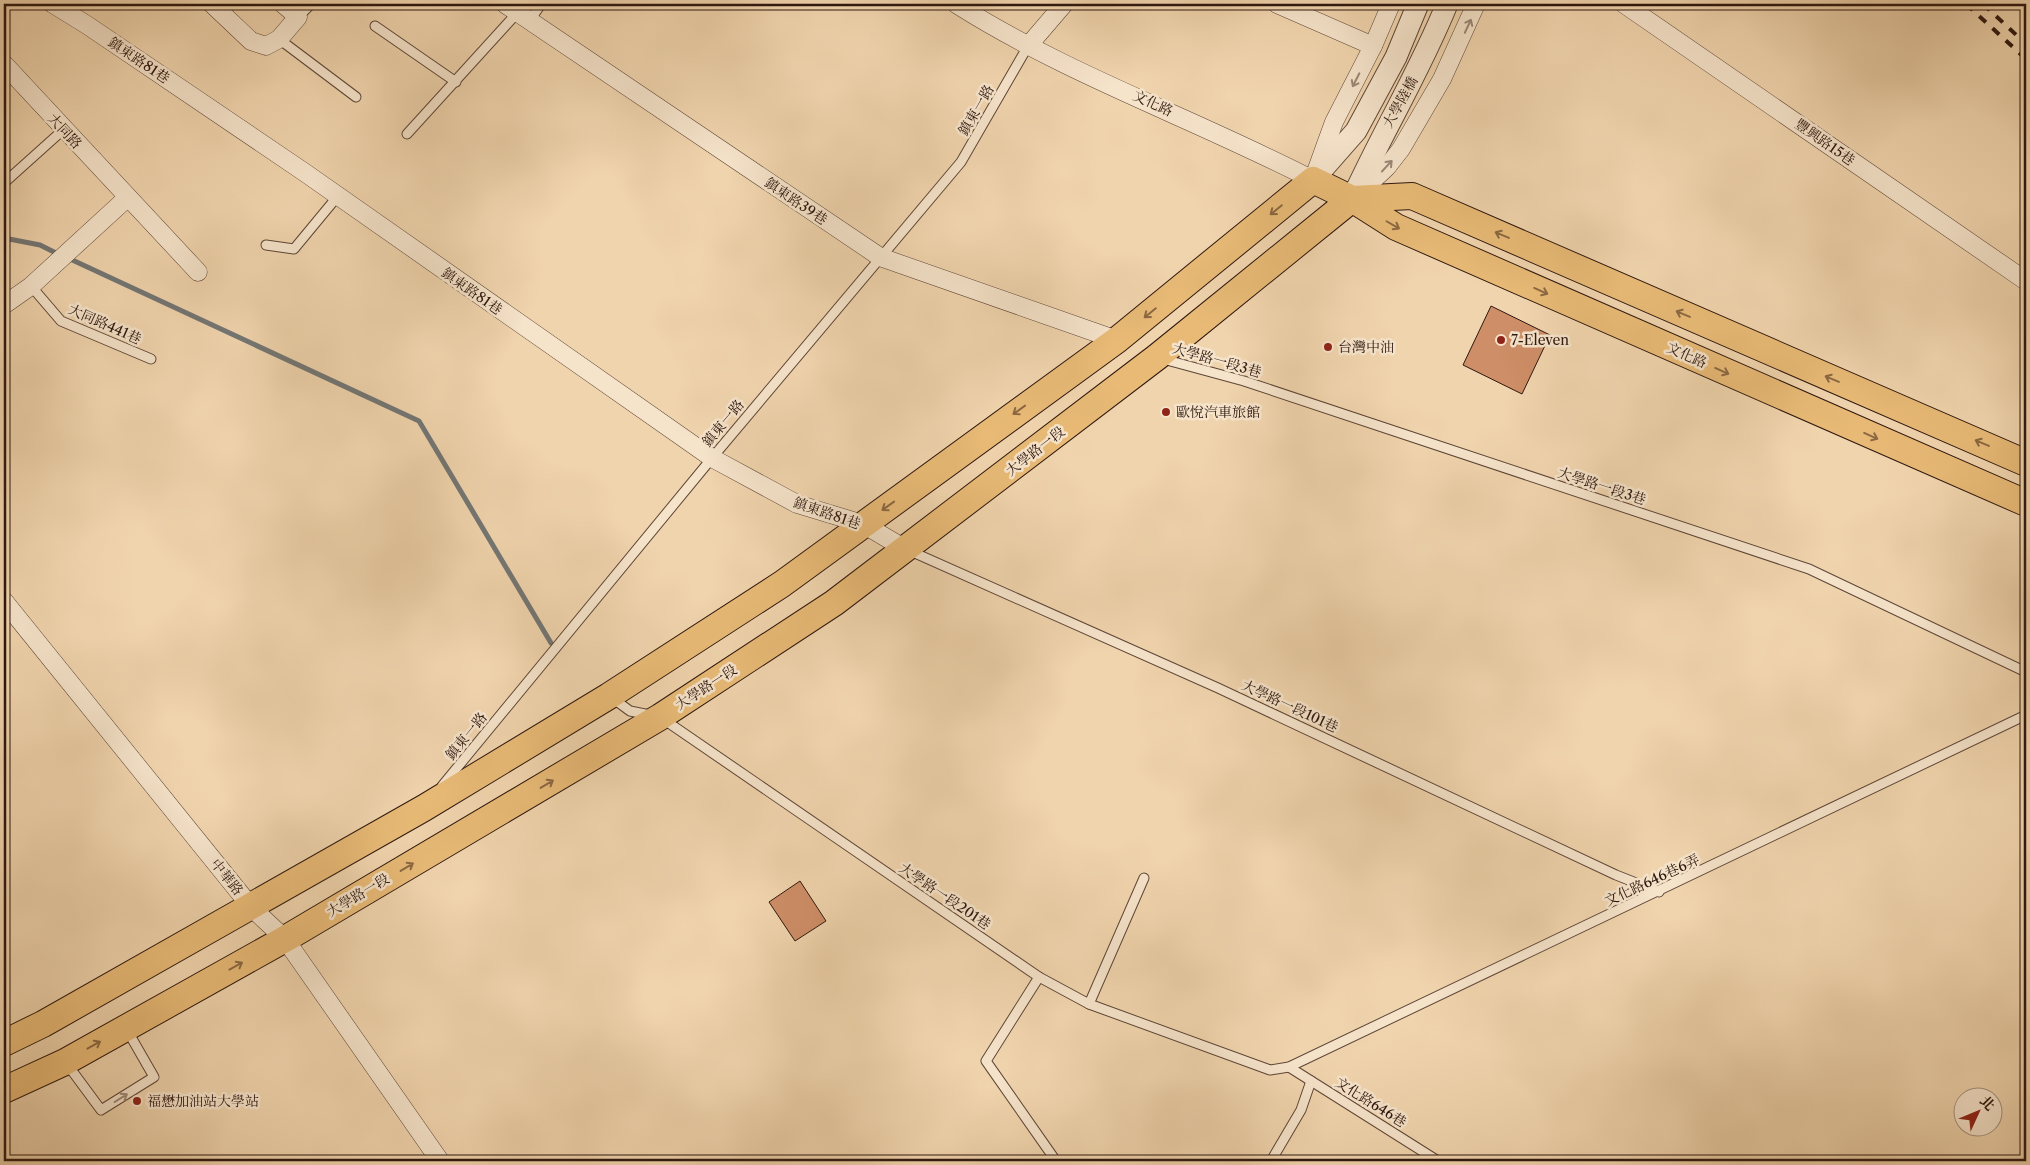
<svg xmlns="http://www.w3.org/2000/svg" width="2030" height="1165" font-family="'Libre Caslon Text','Noto Serif TC',serif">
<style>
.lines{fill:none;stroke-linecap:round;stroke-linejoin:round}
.stream{stroke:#737674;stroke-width:5}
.building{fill:#ce8e67;stroke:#2e170f}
.service-casing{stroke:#5e4636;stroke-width:11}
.minor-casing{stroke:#5e4636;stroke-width:19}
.tertiary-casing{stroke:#5e4636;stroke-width:23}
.primary-casing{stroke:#2e170f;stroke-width:28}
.service{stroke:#f5e3ca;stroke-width:9}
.minor{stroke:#f5e3ca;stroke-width:18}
.tertiary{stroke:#f5e3ca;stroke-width:21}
.primary{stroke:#e8ba76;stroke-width:26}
.rail{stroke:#2e170f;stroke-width:4;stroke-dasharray:9 9;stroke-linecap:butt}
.oneway{stroke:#9b8776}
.oneway2{stroke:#8b6842}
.poi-dot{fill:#8f2418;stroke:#f5e3ca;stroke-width:2}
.labels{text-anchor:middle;stroke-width:5;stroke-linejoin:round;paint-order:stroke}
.street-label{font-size:14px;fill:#2e170f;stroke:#f5e3ca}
.poi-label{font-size:14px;fill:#2e170f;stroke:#f5e3ca;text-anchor:start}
</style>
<rect width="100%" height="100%" fill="#f0d4ad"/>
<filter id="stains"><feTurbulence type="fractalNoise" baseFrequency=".004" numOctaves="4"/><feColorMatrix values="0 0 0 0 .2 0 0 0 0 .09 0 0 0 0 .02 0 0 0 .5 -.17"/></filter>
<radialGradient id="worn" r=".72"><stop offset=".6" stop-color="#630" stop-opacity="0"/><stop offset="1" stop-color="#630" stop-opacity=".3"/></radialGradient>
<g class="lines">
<g class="stream">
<polyline points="4,238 40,245 60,255"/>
<polyline points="68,258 419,421 551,643"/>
</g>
</g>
<g class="building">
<polygon points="1491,306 1550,335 1522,394 1463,365"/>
<polygon points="800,881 826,921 795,941 769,902"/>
</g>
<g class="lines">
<g class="service-casing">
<g id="service">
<polyline points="298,17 311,4"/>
<polyline points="529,22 541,4"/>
<polyline points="375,26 456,82"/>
<polyline points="279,39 356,97"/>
<polyline points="407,134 518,12"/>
<polyline points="4,183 63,130"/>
<polyline points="266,245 294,249 337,197"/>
<polyline points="31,286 61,321 151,359"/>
<polyline points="1163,359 1244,381 1809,569 2026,672"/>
<polyline points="908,550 1218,688 1616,875 1659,892"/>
<polyline points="611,697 630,711 650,715"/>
<polyline points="663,719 1039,977 1089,1004 1270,1070 1289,1067 2026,715"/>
<polyline points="442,786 712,458 961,162 1028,46"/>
<polyline points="1039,977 986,1061 1056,1161"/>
<polyline points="1089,1004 1144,878"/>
<polyline points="67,1064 101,1110 154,1077 127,1030"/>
<polyline points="1289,1067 1438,1161"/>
<polyline points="1271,1161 1301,1110 1311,1081"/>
</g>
</g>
<g class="minor-casing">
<g id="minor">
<polyline points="53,4 87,25 304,172 712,458 797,504 863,524 907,550"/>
<polyline points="212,4 251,41 266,46 279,39 298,17 283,4"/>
<polyline points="505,4 880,257 1117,340"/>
<path d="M956,4C1068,75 1195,119 1313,180L1334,122L1373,46L1391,4"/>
<polyline points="1277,4 1373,46"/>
<polyline points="1624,4 2026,281"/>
<polyline points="1028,46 1064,4"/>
<polyline points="4,64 198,272"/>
<polyline points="1356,196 1387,167 1401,149 1442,79 1476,4"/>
<polyline points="4,305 31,286 127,198"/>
<polyline points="4,601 252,908 285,939 440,1161"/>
</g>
</g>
<g class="tertiary-casing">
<g id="tertiary">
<polyline points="1313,180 1356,131 1396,57 1418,4"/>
<path d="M1352,199C1382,133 1420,71 1447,4"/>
</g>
</g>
<g class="primary-casing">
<g id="primary">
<polyline points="1352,199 1412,196 2026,463"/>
<polyline points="4,1043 43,1024 424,808 609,696 782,584 1117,340 1313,180 1352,199 1396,227 2026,503"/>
<polyline points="4,1090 65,1062 285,939 660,717 834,603 1157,357 1352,199"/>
</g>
</g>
<use href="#service" class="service"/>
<use href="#minor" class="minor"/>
<use href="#tertiary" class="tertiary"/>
<use href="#primary" class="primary"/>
<g class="rail">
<polyline points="1966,4 2026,59"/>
<polyline points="1983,4 2026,44"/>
</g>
</g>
<defs><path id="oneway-shaft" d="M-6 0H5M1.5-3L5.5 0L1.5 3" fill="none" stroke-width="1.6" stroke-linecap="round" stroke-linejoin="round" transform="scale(1.25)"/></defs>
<g class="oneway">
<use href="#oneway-shaft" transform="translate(1468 26) rotate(-65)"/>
<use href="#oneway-shaft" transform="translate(1356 80) rotate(117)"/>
<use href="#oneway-shaft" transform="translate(1387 166) rotate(-47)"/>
<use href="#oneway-shaft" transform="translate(121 1098) rotate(-32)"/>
</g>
<g class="oneway2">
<use href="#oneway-shaft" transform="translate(1276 210) rotate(141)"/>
<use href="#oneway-shaft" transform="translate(1393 225) rotate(30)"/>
<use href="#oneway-shaft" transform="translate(1502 235) rotate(-157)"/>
<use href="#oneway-shaft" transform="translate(1541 291) rotate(24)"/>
<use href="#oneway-shaft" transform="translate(1150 313) rotate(141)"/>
<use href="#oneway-shaft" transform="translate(1683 314) rotate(-157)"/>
<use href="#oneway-shaft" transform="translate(1722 371) rotate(24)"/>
<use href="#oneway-shaft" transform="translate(1832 379) rotate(-157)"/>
<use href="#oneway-shaft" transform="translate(1019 410) rotate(144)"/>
<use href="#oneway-shaft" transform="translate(1871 436) rotate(24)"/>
<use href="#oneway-shaft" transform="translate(1982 443) rotate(-157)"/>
<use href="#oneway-shaft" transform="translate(888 506) rotate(144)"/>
<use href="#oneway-shaft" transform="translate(547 784) rotate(-31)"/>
<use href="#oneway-shaft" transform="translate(407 867) rotate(-31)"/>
<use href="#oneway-shaft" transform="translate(236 966) rotate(-29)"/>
<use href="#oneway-shaft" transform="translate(94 1045) rotate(-29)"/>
</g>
<g class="poi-dot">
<circle cx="1501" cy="340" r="5"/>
<circle cx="1328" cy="347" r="5"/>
<circle cx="1166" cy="412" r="5"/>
<circle cx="137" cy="1101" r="5"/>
</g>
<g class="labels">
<g class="street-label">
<text transform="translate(139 60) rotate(34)" y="5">鎮東路81巷</text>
<text transform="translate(1400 102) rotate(-61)" y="5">大學陸橋</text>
<text transform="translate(1153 103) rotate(25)" y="5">文化路</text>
<text transform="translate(976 110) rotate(-60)" y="5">鎮東一路</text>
<text transform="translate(65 131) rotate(47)" y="5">大同路</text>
<text transform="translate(1825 142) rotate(35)" y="5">豐興路15巷</text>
<text transform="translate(796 201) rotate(34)" y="5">鎮東路39巷</text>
<text transform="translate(472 291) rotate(35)" y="5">鎮東路81巷</text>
<text transform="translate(105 324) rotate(24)" y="5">大同路441巷</text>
<text transform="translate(1687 355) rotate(24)" y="5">文化路</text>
<text transform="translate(1217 360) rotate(16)" y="5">大學路一段3巷</text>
<text transform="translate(723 423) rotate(-50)" y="5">鎮東一路</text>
<text transform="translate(1035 451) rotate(-38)" y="5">大學路一段</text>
<text transform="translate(1602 486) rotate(18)" y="5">大學路一段3巷</text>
<text transform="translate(827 513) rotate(19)" y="5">鎮東路81巷</text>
<text transform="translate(706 687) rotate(-33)" y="5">大學路一段</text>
<text transform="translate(1290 706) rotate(25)" y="5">大學路一段101巷</text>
<text transform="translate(466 736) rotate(-51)" y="5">鎮東一路</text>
<text transform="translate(227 877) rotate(51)" y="5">中華路</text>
<text transform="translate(1652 880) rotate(-25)" y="5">文化路646巷6弄</text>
<text transform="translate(358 895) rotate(-31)" y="5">大學路一段</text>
<text transform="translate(945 896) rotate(34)" y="5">大學路一段201巷</text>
<text transform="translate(1371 1102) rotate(32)" y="5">文化路646巷</text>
</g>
<g class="poi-label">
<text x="1511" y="345">7-Eleven</text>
<text x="1338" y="352">台灣中油</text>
<text x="1176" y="417">歐悅汽車旅館</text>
<text x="147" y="1106">福懋加油站大學站</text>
</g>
</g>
<rect width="2030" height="1165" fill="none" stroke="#f0d4ad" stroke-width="20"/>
<rect x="5" y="5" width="2020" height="1155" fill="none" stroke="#2e170f" stroke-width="2.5"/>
<rect x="10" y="10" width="2010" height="1145" fill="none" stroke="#2e170f"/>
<g transform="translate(1978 1112) rotate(46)"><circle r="24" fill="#f5e3ca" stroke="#a5917f"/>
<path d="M0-4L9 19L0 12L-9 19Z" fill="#8f2418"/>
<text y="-8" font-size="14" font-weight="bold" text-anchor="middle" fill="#2e170f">北</text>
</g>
<rect width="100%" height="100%" filter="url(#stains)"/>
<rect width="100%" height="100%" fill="url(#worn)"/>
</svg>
